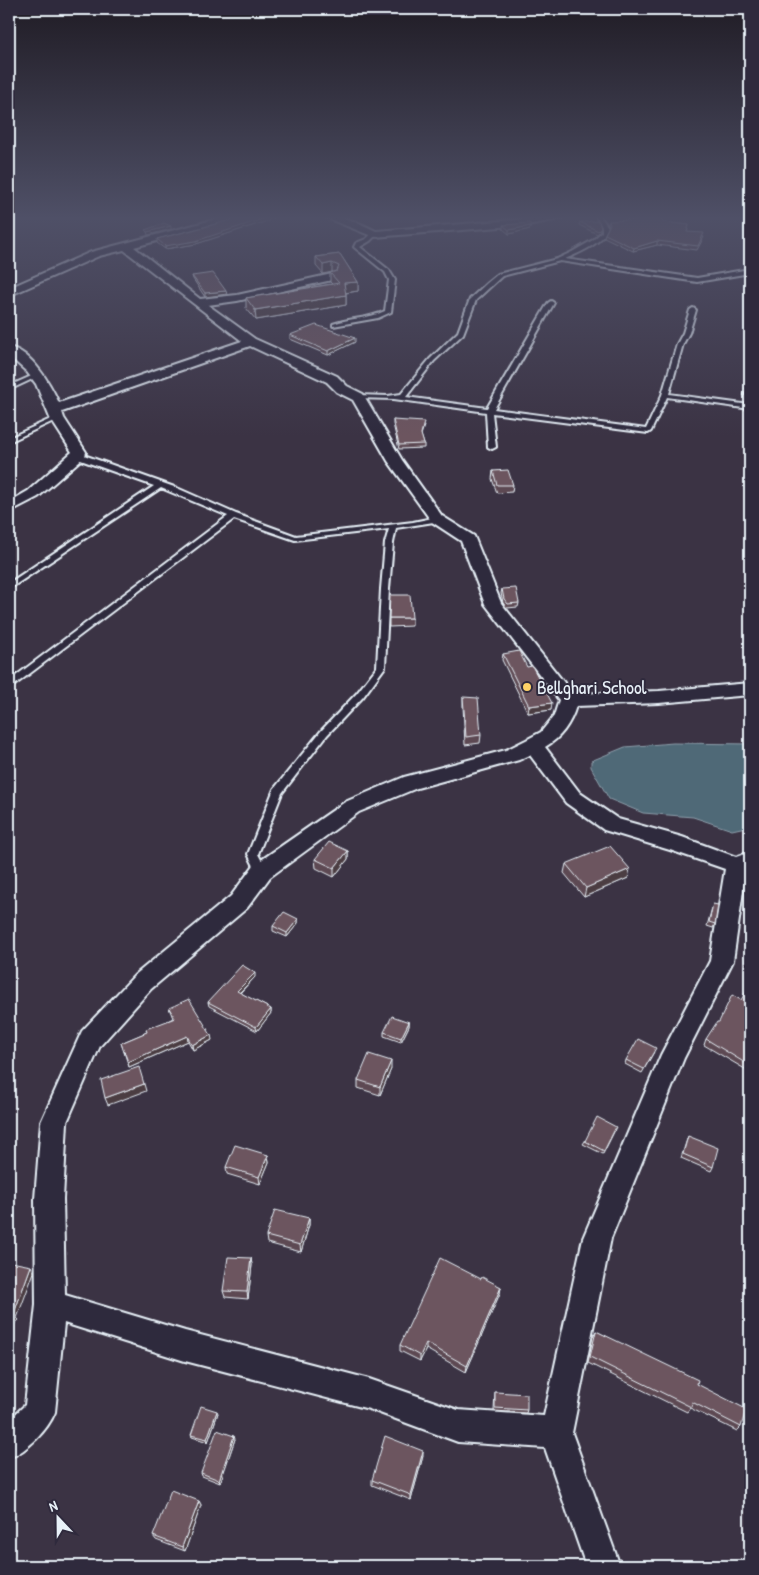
<svg xmlns="http://www.w3.org/2000/svg" width="759" height="1575" font-family="'Patrick Hand',sans-serif">
<style>
.water{fill:#506977;stroke:#8d9fab}
.lines{fill:none;stroke-linecap:round;stroke-linejoin:round}
.service-casing{stroke:#e8f1f8;stroke-width:4}
.minor-casing{stroke:#e8f1f8;stroke-width:4}
.path{stroke:#e8f1f8;stroke-width:2.5;stroke-dasharray:4 2.5;stroke-linecap:butt}
.service{fill:#2f2a3d;fill-rule:evenodd}
.minor{fill:#2f2a3d;fill-rule:evenodd}
.wall{fill:#5d4952;stroke:#e8f1f8}
.shaded-wall{fill:#4c3c42;stroke:#e8f1f8}
.building{fill:#6c555f;stroke:#e8f1f8}
.poi-dot{fill:#ffd166;stroke:#2f2a3d;stroke-width:2}
.labels{text-anchor:middle;stroke-width:4;stroke-linejoin:round;paint-order:stroke}
.poi-label{font-size:19px;fill:#e8f1f8;stroke:#2f2a3d;text-anchor:start}
</style>
<rect width="100%" height="100%" fill="#3b3344"/>
<filter id="ink" filterUnits="userSpaceOnUse"><feTurbulence type="fractalNoise" baseFrequency=".02" numOctaves="2"/><feDisplacementMap in="SourceGraphic" scale="10" xChannelSelector="R" yChannelSelector="G"/><feConvolveMatrix kernelMatrix="1 2 1 2 8 2 1 2 1" color-interpolation-filters="sRGB"/></filter>
<g filter="url(#ink)">
<polygon class="water" points="673,743 750,744 750,826 732,830 693,817 643,813 609,799 591,767 591,761 625,747"/>
<g class="lines">
<g class="service-casing">
<g id="service">
<path d="M596,216H600L608,227C604,243 579,253 565,259L697,278L750,269V273L697,282L560,261L502,276L476,300L463,334L434,361L406,397L487,408L548,303L551,301L554,303L494,409L646,429L662,395L677,344L683,333L690,310L693,308L696,310L689,333L683,344L669,394L750,405V409L667,397L651,431L648,433L492,413L496,447L492,449L488,447L486,412L394,399L356,398L355,397L358,395L388,396L401,394L430,359L458,332L470,299L487,283L498,274L557,259L572,252L593,240L602,232V227Z"/>
<path d="M374,232L377,234L370,241L360,247L389,270L395,280L391,312L378,318L333,326V324C350,318 369,319 385,311L389,280L385,272L354,247L356,243L366,239Z"/>
<polygon points="36,374 41,375 9,390 9,386"/>
<polygon points="55,417 60,418 9,442 9,438"/>
<polygon points="75,454 81,454 177,488 236,514 296,536 413,522 437,517 441,519 440,521 396,528 393,543 389,589 385,667 363,697 327,735 282,793 258,854 267,871 266,874 258,874 248,854 274,789 321,731 357,693 377,667 381,589 385,543 389,529 295,540 234,519 12,687 9,688 9,681 228,516 161,488 9,589 9,583 154,486 75,458"/>
</g>
</g>
<g class="minor-casing">
<g id="minor">
<path d="M228,216H244L243,218L134,247L200,299L237,295L332,274L336,275L338,277L336,279L332,280L237,301L208,305L255,339L337,376L347,386L363,394L402,460L442,516L474,536L501,603L573,694L659,691L750,683V695L659,703L576,706C571,723 561,738 545,747L580,793L618,819L682,837L736,857L750,852V868L746,870L733,961L684,1058L611,1238L572,1433L620,1566H586L545,1448L458,1442L369,1409L185,1361L64,1323L55,1412C48,1430 27,1451 9,1458V1420L25,1405L36,1305L35,1199L41,1122L82,1031L135,975L231,896L254,865L345,802L404,777L506,750L526,740L541,732L554,716L559,700L485,604L461,541L432,522L388,461L353,400L337,392L327,382L250,346L62,412L64,418L86,452L85,456L38,497L9,512V502L28,491L72,452L50,418L36,384L27,372L9,356V347C32,352 50,383 59,403L242,341L124,250L99,256L13,294L9,295V288L91,252ZM530,755L566,803L604,830L670,850L725,869L710,961L661,1055L583,1238L544,1416L458,1410L369,1379L185,1331L65,1295L63,1199L67,1122L100,1046L151,989L247,908L270,877L359,812L417,788L519,760Z"/>
<path d="M322,216C342,215 358,222 376,231L527,219L545,216H565L560,219L527,225L374,237Z"/>
</g>
</g>
<polyline class="path" points="744,396 750,372"/>
<use href="#service" class="service"/>
<use href="#minor" class="minor"/>
</g>
<g class="wall">
<polygon points="243,216 280,216 264,222 196,244 165,249 157,243 157,239 243,217"/>
<polygon points="647,216 661,216 663,222 689,225 687,232 704,237 697,250 657,245 633,251 604,237 605,234 609,226 608,224 609,221 648,219"/>
<polygon points="580,222 600,231 597,234 579,225"/>
<polygon points="503,225 530,226 530,229 509,234 503,229"/>
<polygon points="340,254 358,282 358,291 346,293 346,305 256,320 246,308 246,298 332,284 330,282 330,273 333,272 323,274 316,266 316,257"/>
<polygon points="192,276 227,294 205,297 193,279"/>
<polygon points="290,335 355,342 328,355 290,339"/>
<polygon points="393,420 424,426 421,435 424,444 424,448 399,449 393,424"/>
<polygon points="493,471 513,485 512,492 497,493 492,479"/>
<polygon points="502,589 519,603 518,607 507,608 503,603 501,593"/>
<polygon points="389,618 412,618 412,626 389,627"/>
<polygon points="503,654 527,667 551,710 528,713 502,660"/>
<polygon points="463,697 481,735 480,743 465,745 463,706"/>
<polygon points="348,851 348,859 334,877 316,868 315,859"/>
<polygon points="566,864 628,878 584,897 564,873"/>
<polygon points="713,904 715,924 713,928 707,926"/>
<polygon points="298,919 298,923 287,937 273,931 273,926"/>
<polygon points="750,947 750,968 745,966"/>
<polygon points="255,977 240,993 271,1009 271,1013 257,1031 209,1006 208,1002"/>
<polygon points="169,1008 212,1040 193,1050 188,1041 129,1067 121,1043 147,1032 173,1018"/>
<polygon points="409,1022 409,1026 401,1042 384,1036 384,1032"/>
<polygon points="706,1039 748,1047 750,1048 750,1072 704,1045"/>
<polygon points="654,1052 642,1073 625,1064 626,1060"/>
<polygon points="391,1069 380,1095 358,1088 358,1080"/>
<polygon points="615,1130 603,1154 583,1144 585,1141"/>
<polygon points="688,1136 713,1167 711,1171 681,1158"/>
<polygon points="268,1155 269,1162 260,1184 227,1174 226,1167"/>
<polygon points="309,1218 309,1225 301,1252 267,1243 266,1236"/>
<polygon points="251,1258 252,1265 248,1299 225,1297 223,1291"/>
<polygon points="481,1279 501,1287 500,1293 466,1372 426,1349 420,1361 400,1351 400,1345"/>
<polygon points="596,1331 697,1384 741,1427 737,1431 690,1408 687,1412 588,1363 593,1336"/>
<polygon points="495,1392 527,1410 526,1413 494,1411"/>
<polygon points="218,1413 208,1442 192,1437 191,1435"/>
<polygon points="235,1439 220,1483 202,1476 201,1473"/>
<polygon points="423,1456 411,1500 372,1485 372,1480"/>
<polygon points="199,1501 201,1505 185,1551 156,1540 153,1536"/>
</g>
<g class="shaded-wall">
<polygon points="272,216 280,216 264,222 196,244 165,249 165,246"/>
<polygon points="503,216 529,216 529,217 503,219"/>
<polygon points="171,226 171,229 148,235 147,232"/>
<polygon points="530,226 530,229 509,234 509,230"/>
<polygon points="657,241 657,245 633,251 634,248"/>
<polygon points="332,263 332,272 323,274 323,265"/>
<polygon points="358,282 358,291 344,293 344,283"/>
<polygon points="226,291 227,294 205,297 205,293"/>
<polygon points="346,295 346,305 256,320 255,310"/>
<polygon points="355,338 355,342 328,355 328,351"/>
<polygon points="552,703 551,710 528,713 529,706"/>
<polygon points="348,851 348,859 334,877 334,868"/>
<polygon points="630,869 628,878 584,897 586,888"/>
<polygon points="298,919 298,923 287,937 287,933"/>
<polygon points="255,973 255,977 237,995 237,991"/>
<polygon points="271,1009 271,1013 257,1031 256,1027"/>
<polygon points="409,1022 409,1026 401,1042 401,1038"/>
<polygon points="211,1035 212,1040 193,1050 192,1045"/>
<polygon points="187,1036 188,1041 129,1067 128,1062"/>
<polygon points="391,1061 391,1069 380,1095 380,1087"/>
<polygon points="144,1084 146,1091 108,1105 105,1098"/>
<polygon points="268,1155 269,1162 260,1184 259,1177"/>
<polygon points="309,1218 309,1225 301,1252 300,1245"/>
<polygon points="251,1258 252,1265 248,1299 247,1292"/>
<polygon points="31,1266 34,1272 17,1318 19,1320 9,1329 9,1320 14,1313"/>
<polygon points="501,1287 500,1293 466,1372 467,1366"/>
<polygon points="426,1343 426,1349 420,1361 420,1356"/>
<polygon points="217,1411 218,1413 208,1442 207,1439"/>
<polygon points="234,1436 235,1439 220,1483 219,1480"/>
<polygon points="423,1451 423,1456 411,1500 411,1495"/>
<polygon points="199,1501 201,1505 185,1551 182,1547"/>
</g>
<g class="building">
<polygon points="243,216 272,216 196,241 165,246 157,239 243,217"/>
<polygon points="648,216 661,216 663,222 689,225 687,232 704,233 698,246 657,241 634,248 605,234 610,224 609,221 649,219"/>
<polygon points="599,221 601,228 598,231 580,222"/>
<polygon points="164,223 171,226 147,232 145,230"/>
<polygon points="530,223 530,226 509,230 503,225"/>
<polygon points="340,254 358,282 344,283 346,295 255,310 246,298 339,283 330,273 337,271 339,266 332,263 323,265 316,257"/>
<polygon points="213,273 226,291 205,293 192,276"/>
<polygon points="316,325 355,338 328,351 290,335"/>
<polygon points="393,420 424,422 421,434 424,444 399,445"/>
<polygon points="508,470 513,485 497,485 493,471"/>
<polygon points="516,588 519,603 508,604 504,599 502,589"/>
<polygon points="390,595 410,595 412,618 389,618"/>
<polygon points="519,651 527,667 532,666 552,703 529,706 503,654"/>
<polygon points="463,697 478,698 481,735 466,737"/>
<polygon points="329,842 348,851 334,868 315,859"/>
<polygon points="610,846 630,869 586,888 566,864"/>
<polygon points="713,904 718,905 715,924 709,922"/>
<polygon points="284,912 298,919 287,933 273,926"/>
<polygon points="750,949 750,963 746,962"/>
<polygon points="242,965 255,973 237,991 271,1009 256,1027 208,1002"/>
<polygon points="749,986 750,987 750,1043 748,1047 750,1048 750,1066 706,1039 717,1022 719,1022 732,995 741,1000"/>
<polygon points="189,999 211,1035 192,1045 187,1036 128,1062 121,1043 147,1032 146,1029 175,1018 169,1008"/>
<polygon points="392,1016 409,1022 401,1038 384,1032"/>
<polygon points="638,1039 656,1048 644,1069 626,1060"/>
<polygon points="369,1054 391,1061 380,1087 358,1080"/>
<polygon points="139,1067 144,1084 105,1098 101,1080"/>
<polygon points="597,1117 616,1127 604,1151 585,1141"/>
<polygon points="688,1136 718,1148 713,1167 683,1154"/>
<polygon points="235,1145 268,1155 259,1177 226,1167"/>
<polygon points="275,1210 309,1218 300,1245 266,1236"/>
<polygon points="228,1257 251,1258 247,1292 223,1291"/>
<polygon points="440,1258 481,1279 482,1277 501,1287 467,1366 426,1343 420,1356 400,1345"/>
<polygon points="11,1262 31,1266 14,1313 15,1315 9,1320 9,1267"/>
<polygon points="596,1331 698,1380 697,1384 746,1409 741,1427 692,1402 691,1407 590,1357"/>
<polygon points="495,1392 527,1394 527,1410 495,1408"/>
<polygon points="201,1406 217,1411 207,1439 191,1435"/>
<polygon points="217,1430 234,1436 219,1480 201,1473"/>
<polygon points="385,1436 423,1451 411,1495 372,1480"/>
<polygon points="171,1490 199,1501 182,1547 153,1536"/>
</g>
</g>
<linearGradient id="sky" x2="0" y2="1"><stop stop-color="#201c25"/><stop offset="0.5" stop-color="#4f5067"/><stop offset="1" stop-color="#4f5067" stop-opacity="0"/></linearGradient>
<rect width="759" height="436" fill="url(#sky)"/>
<circle class="poi-dot" cx="527" cy="687" r="5"/>
<g class="labels">
<g class="poi-label">
<text x="537" y="694">Bellghari School</text>
</g>
</g>
<rect width="759" height="1575" fill="none" stroke="#2f2a3d" stroke-width="30"/>
<rect x="15" y="15" width="729" height="1545" fill="none" stroke="#e8f1f8" stroke-width="2" filter="url(#ink)"/>
<g transform="translate(58 1518) rotate(338)" stroke="#2f2a3d" stroke-width="4" paint-order="stroke">
<path d="M0-4L9 19L0 12L-9 19Z" fill="#e8f1f8"/>
<text y="-8" font-size="14" font-weight="bold" text-anchor="middle" fill="#e8f1f8">N</text>
</g>
</svg>
